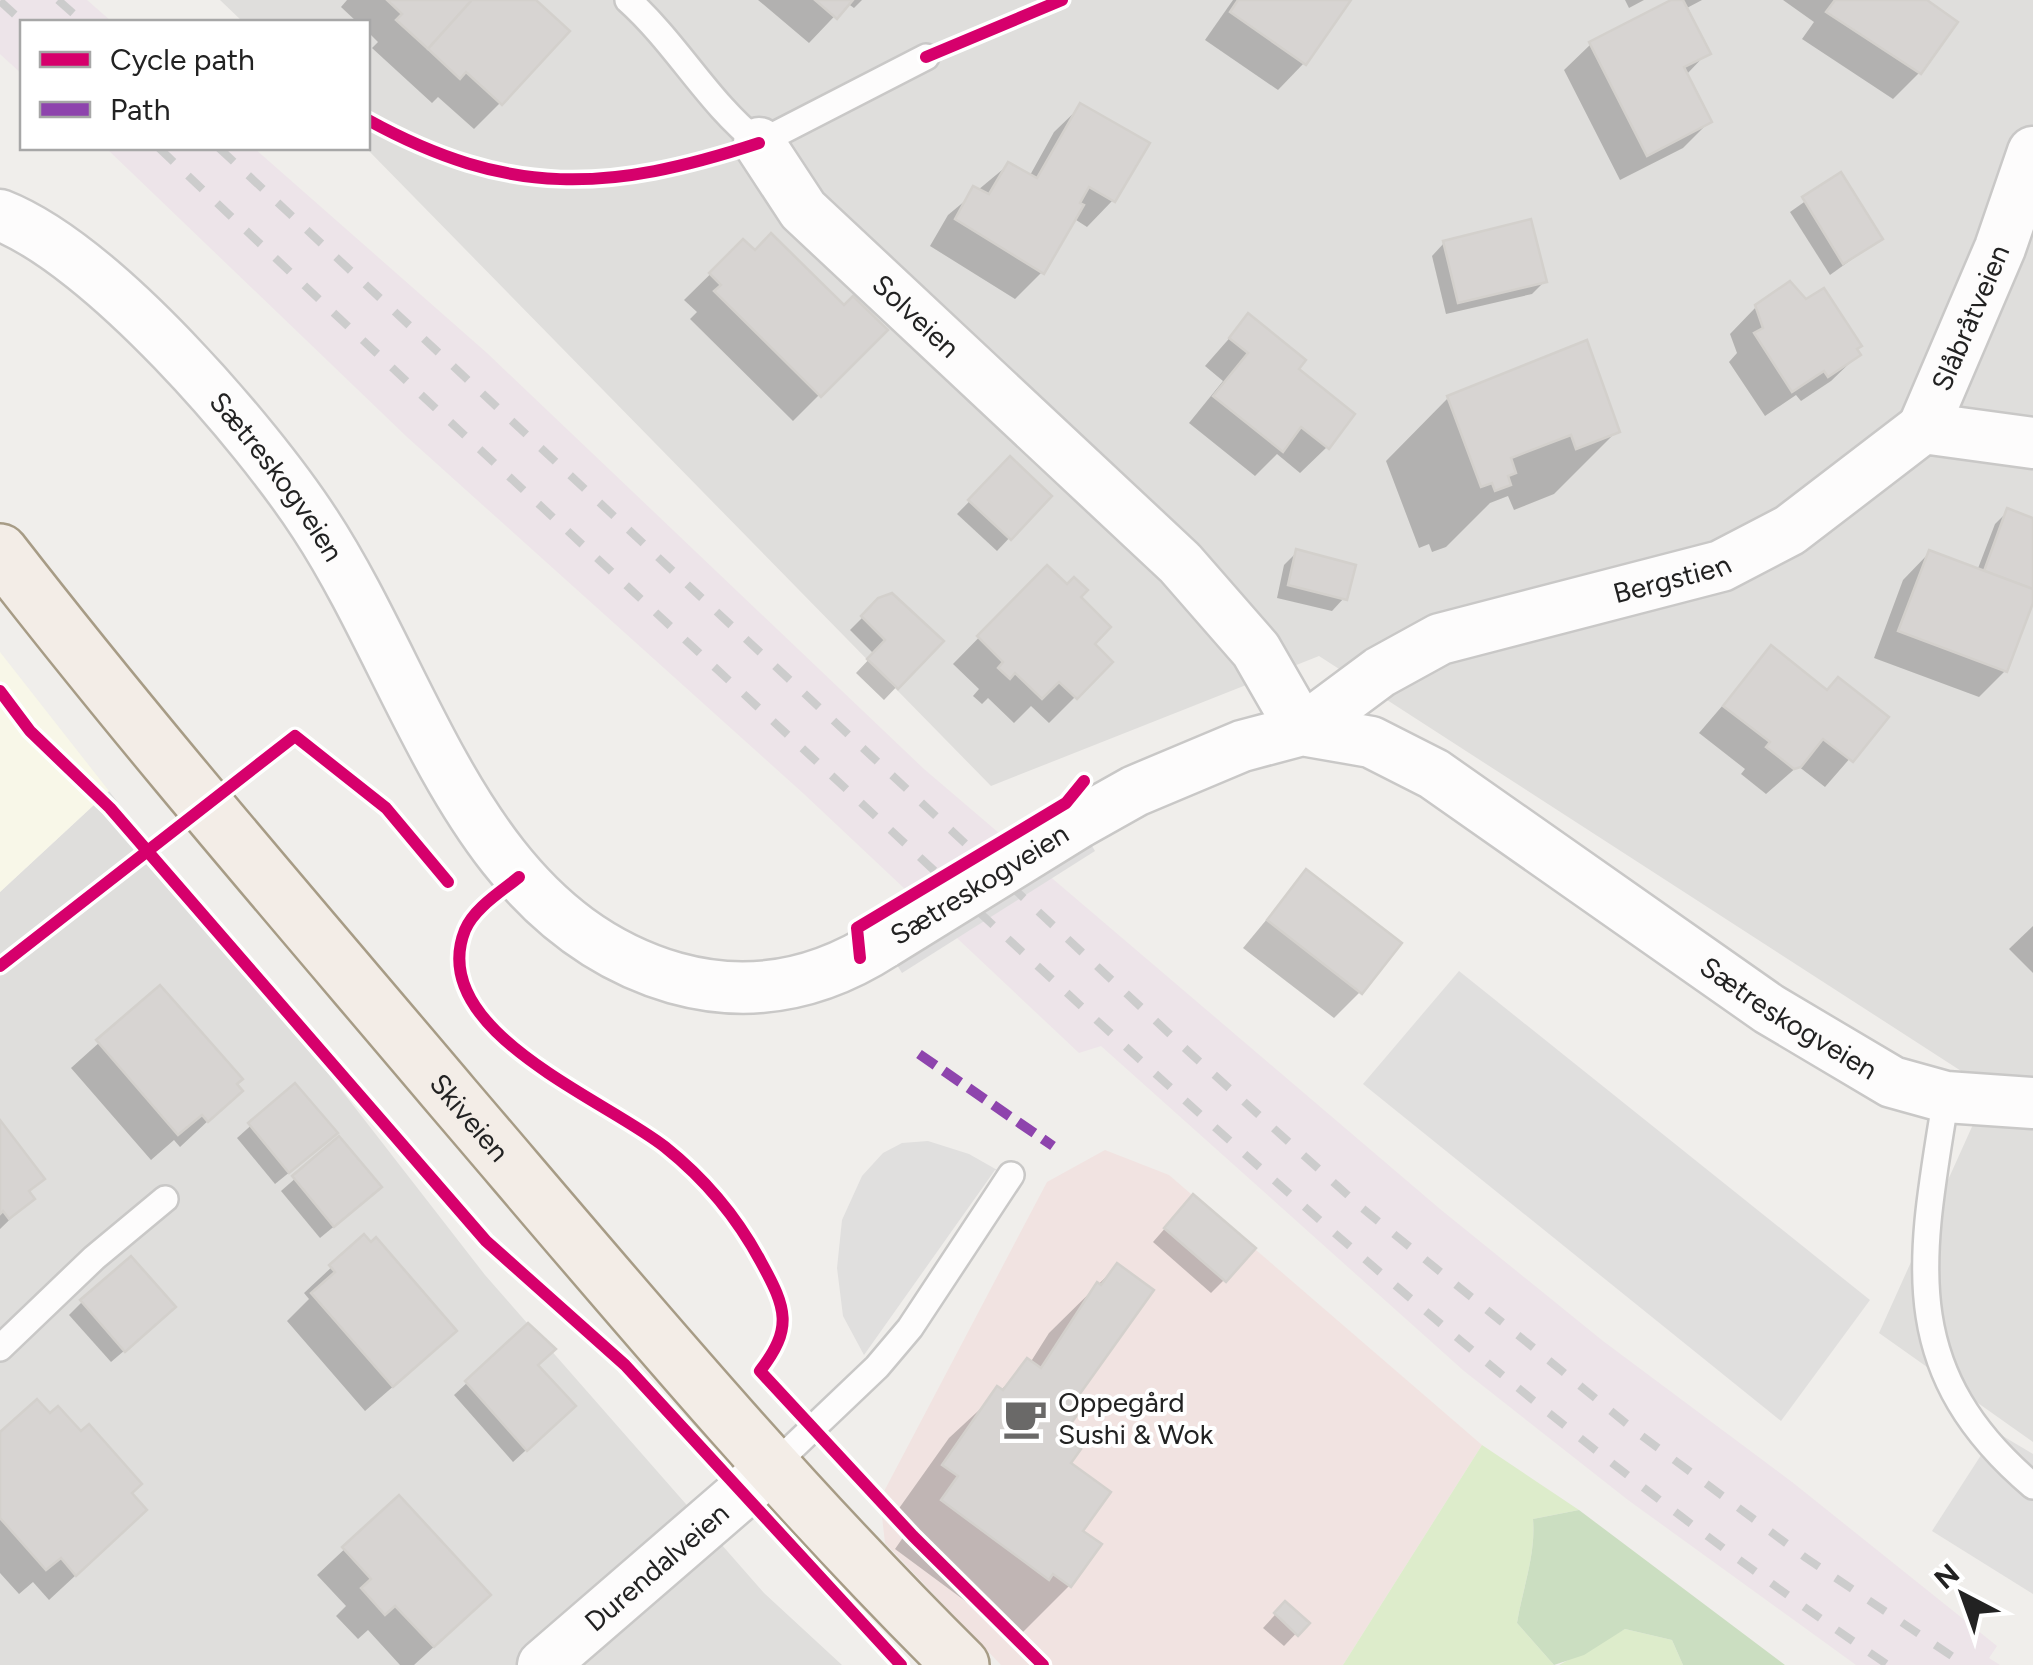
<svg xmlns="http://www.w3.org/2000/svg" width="2033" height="1665" font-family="Figtree,sans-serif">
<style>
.residential{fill:#dfdedc}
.commercial{fill:#f1e3e1}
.industrial{fill:#ede4e9}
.education{fill:#f8f7e8}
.grass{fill:#ddeccb}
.forest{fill:#cbdec1}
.parking{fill:#e0dfde}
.pier{fill:#dedddd}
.shadow{fill:#0003}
.building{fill:#d7d4d2;stroke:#d3d0cc;stroke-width:2.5}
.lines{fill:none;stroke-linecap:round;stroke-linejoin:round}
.lane-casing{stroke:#c9c8c7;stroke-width:30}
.street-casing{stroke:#c9c8c7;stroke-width:55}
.primary-casing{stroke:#a79c86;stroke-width:60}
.lane{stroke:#fdfcfc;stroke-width:25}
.street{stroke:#fdfcfc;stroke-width:50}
.primary{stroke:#f3ede7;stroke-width:55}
.rail{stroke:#ccc;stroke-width:8;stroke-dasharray:20 20;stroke-linecap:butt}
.street-bridge-casing{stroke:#c9c8c7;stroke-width:55;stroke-linecap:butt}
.street-bridge{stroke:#fdfcfc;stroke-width:50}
.quiet{stroke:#8e44ad;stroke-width:10;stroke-dasharray:20 10;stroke-linecap:butt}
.cycleway-casing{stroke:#fff;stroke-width:19}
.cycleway{stroke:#d6006c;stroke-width:12}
.labels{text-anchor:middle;stroke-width:8;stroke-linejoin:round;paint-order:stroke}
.street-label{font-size:28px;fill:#222;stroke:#fff}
.poi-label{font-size:28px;fill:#222;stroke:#fff;text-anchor:start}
</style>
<rect width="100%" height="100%" fill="#f0eeeb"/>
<g class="residential">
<polygon points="220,0 2033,0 2033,1442 1879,1333 1989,1089 1319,656 991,786 366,148 368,22 243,22"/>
<polygon points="109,791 485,1275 764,1593 842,1665 0,1665 0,892"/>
</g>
<polygon class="commercial" points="1105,1150 1169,1175 1482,1445 1343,1665 1001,1665 885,1543 880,1499 1047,1182"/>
<g class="industrial">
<polygon points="0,0 87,0 112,22 22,22 22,74 0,54"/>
<polygon points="106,148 254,148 487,353 924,769 1440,1209 1603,1341 1792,1482 1997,1646 1989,1658 2000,1665 1856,1665 1628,1500 1464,1371 1101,1046 1079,1053 804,794 407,437"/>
</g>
<polygon class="education" points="0,652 109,791 0,892"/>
<g class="grass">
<path d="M1482,1445L1579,1510L1533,1519C1536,1555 1523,1587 1517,1623L1554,1665H1343Z"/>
<polygon points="1625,1629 1672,1640 1683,1665 1559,1665"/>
</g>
<path class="forest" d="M1579,1510L1785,1665H1683L1672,1640L1625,1629L1584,1655L1554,1665L1517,1623C1523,1587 1536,1555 1533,1519Z"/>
<g class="parking">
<polygon points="1459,971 1870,1300 1781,1421 1363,1084"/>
<polygon points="928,1141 969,1154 1006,1175 995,1170 864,1355 843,1316 837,1268 842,1220 862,1176 883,1153 902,1143"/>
<polygon points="1996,1432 2033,1454 2033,1594 1932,1531"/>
</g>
<polygon class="pier" points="1061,795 1095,851 902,973 867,916"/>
<g class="shadow">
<polygon points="347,0 532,0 500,103 474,129 438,97 432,103 372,48 378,42 368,32 368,22 357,22 341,7"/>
<polygon points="758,0 862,0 854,8 847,3 809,43"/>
<polygon points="1233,0 1348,0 1304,63 1278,90 1205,40"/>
<polygon points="1625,0 1644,0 1629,8"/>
<polygon points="1671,0 1702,0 1685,9 1707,53 1686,75 1709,122 1683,148 1620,180 1564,70 1591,44"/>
<polygon points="1783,0 1923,0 1919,73 1893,99 1802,39 1814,22"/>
<polygon points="1081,106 1113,200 1087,227 1073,218 1042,272 1015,299 930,246 948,215 1008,165 1029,177 1054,132"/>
<polygon points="1841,176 1880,239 1830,275 1790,212"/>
<polygon points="743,242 884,330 793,421 690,319 697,312 684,300"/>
<polygon points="1444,243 1545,281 1532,294 1446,314 1432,256"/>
<polygon points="1756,307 1854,350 1858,355 1831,381 1801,401 1796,395 1765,416 1729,362 1737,353 1730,334"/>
<polygon points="1248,317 1295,370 1327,447 1300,473 1277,454 1255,476 1189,423 1223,381 1205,366"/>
<polygon points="1448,398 1617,431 1554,494 1514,510 1508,496 1490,503 1446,547 1432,552 1429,544 1419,548 1386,461"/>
<polygon points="1010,460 1049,496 997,551 957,514"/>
<polygon points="2008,511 2033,521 2033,596 2005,671 1979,697 1874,658 1903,580 1929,553 1977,571 1995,524"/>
<polygon points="1297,552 1344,598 1332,611 1277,598 1284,565"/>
<polygon points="1047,568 1077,597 1091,644 1110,662 1049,723 1031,706 1014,723 988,698 982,704 973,696 979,689 953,664"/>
<polygon points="880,600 940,641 884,700 856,673 874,654 850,630"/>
<polygon points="1771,649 1826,692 1885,718 1825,787 1798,766 1766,794 1741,774 1745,769 1699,733"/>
<polygon points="1306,872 1360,992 1334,1018 1243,948"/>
<polygon points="2033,926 2033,973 2009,949"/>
<polygon points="160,988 240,1091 180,1147 174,1140 151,1160 71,1068"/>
<polygon points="295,1086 322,1146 275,1184 237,1138"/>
<polygon points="0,1124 42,1178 27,1193 31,1199 0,1229"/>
<polygon points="339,1140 366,1200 320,1238 281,1191"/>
<polygon points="1181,1210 1224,1280 1211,1293 1153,1242"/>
<polygon points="364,1237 427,1357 365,1411 287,1321 309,1299 304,1293"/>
<polygon points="1117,1266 1059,1437 1080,1532 1098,1545 1069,1586 1021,1634 1004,1622 999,1626 895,1549 911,1526 895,1514 949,1438 1030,1363 1049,1333"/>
<polygon points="82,1302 160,1320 111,1362 69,1315"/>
<polygon points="528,1326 535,1366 560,1419 513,1462 454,1395"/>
<polygon points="0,1436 129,1494 118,1536 49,1600 33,1582 19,1594 0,1573"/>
<polygon points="399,1498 462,1621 414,1665 400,1665 368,1630 358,1639 336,1616 346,1606 317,1575"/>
<polygon points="1285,1604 1306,1623 1284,1646 1263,1628"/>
</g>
<g class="building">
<polygon points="387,0 472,0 428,49 396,20 402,14"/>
<polygon points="472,0 536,0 570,31 502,105 466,72 460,79 428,49"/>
<polygon points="815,0 853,0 837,19"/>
<polygon points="1238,0 1351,0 1306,65 1230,12"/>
<polygon points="1671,0 1683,0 1711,54 1684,67 1712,122 1647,156 1589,42"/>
<polygon points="1835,0 1927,0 1958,22 1921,74 1826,12"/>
<polygon points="1080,103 1150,143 1115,202 1089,187 1080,203 1084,205 1044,274 955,219 973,186 989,194 1008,162 1037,178"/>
<polygon points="1841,172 1883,239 1843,264 1802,197"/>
<polygon points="1531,219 1547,282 1458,303 1443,241"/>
<polygon points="771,233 844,305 853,296 888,330 821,397 714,291 721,285 709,273 743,239 755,250"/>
<polygon points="1790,281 1806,299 1824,288 1862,346 1857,349 1861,355 1828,377 1824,371 1792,392 1754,333 1763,328 1755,305"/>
<polygon points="1248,313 1306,360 1299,369 1355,414 1329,449 1301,427 1283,452 1213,396 1248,353 1229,338"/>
<polygon points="1587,340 1620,432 1576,449 1571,435 1511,458 1516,473 1508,476 1511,485 1495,491 1492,483 1481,487 1447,396"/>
<polygon points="1010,456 1052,496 1011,540 968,500"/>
<polygon points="2007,508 2033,518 2033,589 1984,571"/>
<polygon points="1296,549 1356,565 1347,600 1288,585"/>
<polygon points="1929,550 2033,589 2033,603 2007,672 1898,631"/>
<polygon points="1047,565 1067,584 1074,577 1088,590 1081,597 1111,627 1095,644 1113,662 1077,699 1059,682 1042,699 1015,673 1010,679 998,668 1003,662 977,636"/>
<polygon points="892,593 944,641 898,689 867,659 885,640 861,616 878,598"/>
<polygon points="1771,645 1827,690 1838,677 1889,717 1853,762 1823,739 1801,767 1794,769 1766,747 1770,742 1723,706"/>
<polygon points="1306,869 1402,943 1362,994 1267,920"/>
<polygon points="160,985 243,1079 237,1084 243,1091 208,1122 202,1115 178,1135 96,1040"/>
<polygon points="295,1083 338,1133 289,1173 248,1123"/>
<polygon points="0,1120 45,1179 29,1191 35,1199 9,1219 3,1211 0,1214"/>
<polygon points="339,1136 382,1187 334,1227 292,1176"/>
<polygon points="1193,1194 1256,1248 1226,1282 1164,1228"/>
<polygon points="364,1234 371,1242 376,1237 457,1331 393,1387 311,1293 335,1272 329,1265"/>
<polygon points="131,1256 176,1307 125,1352 80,1300"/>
<polygon points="1117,1263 1154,1290 1079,1395 1087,1401 1062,1436 1081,1449 1071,1463 1111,1492 1083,1531 1102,1544 1071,1587 1053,1574 1049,1580 941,1500 958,1476 942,1465 997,1386 1003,1390 1027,1358 1041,1368 1097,1282 1101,1285"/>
<polygon points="528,1323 556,1349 538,1365 576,1406 527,1451 465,1381"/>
<polygon points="37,1399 50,1413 58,1406 81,1431 89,1424 142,1484 132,1493 147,1510 76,1576 61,1558 46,1570 0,1518 0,1432"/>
<polygon points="399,1495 491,1595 434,1647 395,1606 385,1615 361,1588 371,1579 342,1547"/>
<polygon points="1285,1601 1310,1623 1298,1636 1274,1613"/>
</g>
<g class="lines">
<g class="lane-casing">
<g id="lane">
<path d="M628,0C677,44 708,103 759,143L926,57"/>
<path d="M1946,1097C1920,1258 1895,1369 2033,1486"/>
<polyline points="0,1348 94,1258 165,1199"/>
<polyline points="771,1468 877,1367 910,1328 1011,1175"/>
</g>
</g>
<g class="street-casing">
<g id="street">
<path id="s1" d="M759,143L803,210L1180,563L1256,650L1302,730"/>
<path id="s2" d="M0,215C102,255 255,432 315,524C420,684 469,918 675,978C750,999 819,985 884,943"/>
<path id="s3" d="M1923,428L2000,248L2033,152"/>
<path id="s4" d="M1302,730L1380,672L1440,639L1721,566L1790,530L1923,428L2033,443"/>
<path id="s5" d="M1078,823L1135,791L1242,746L1302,730L1371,742L1434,774L1769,1009L1892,1082L1946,1097L2033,1103"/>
<path id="s6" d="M543,1665L771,1468"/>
</g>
</g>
<g class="primary-casing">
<g id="primary">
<path id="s7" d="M0,552C145,739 300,917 453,1098C618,1291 780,1486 961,1665"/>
</g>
</g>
<use href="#lane" class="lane"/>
<use href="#street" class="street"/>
<use href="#primary" class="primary"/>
<g class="rail">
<polyline points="58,0 83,22"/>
<polyline points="0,1 23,22"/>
<path d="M159,148C407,384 660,616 912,850C1224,1139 1535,1426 1888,1665"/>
<polyline points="219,148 1189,1052 1362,1208 1638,1433 1806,1558 1965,1665"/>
</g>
<g class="street-bridge-casing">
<g id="street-bridge">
<path id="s8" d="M884,943L1078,823"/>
</g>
</g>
<use href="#street-bridge" class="street-bridge"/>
<polyline class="quiet" points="919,1054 1053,1146"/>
<g class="cycleway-casing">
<g id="cycleway">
<polyline points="926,57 1062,0"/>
<path d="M368,120C510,198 609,192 759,143"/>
<polyline points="0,691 30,731 110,808 486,1241 625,1365 901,1665"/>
<path d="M519,877C502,891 474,908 465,930C425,1030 603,1098 665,1147C705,1179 737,1217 761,1262C787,1309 793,1328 760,1371L913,1536L1043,1665"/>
<polyline points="860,958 857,928 1066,803 1084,781"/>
<polyline points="0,966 295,736 386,808 448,882"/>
</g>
</g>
<use href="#cycleway" class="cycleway"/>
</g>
<defs>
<g id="cafe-bare" transform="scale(3.45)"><path d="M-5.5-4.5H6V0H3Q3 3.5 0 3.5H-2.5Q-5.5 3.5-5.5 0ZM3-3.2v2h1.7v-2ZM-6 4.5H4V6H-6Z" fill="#6a6968" stroke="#fff" stroke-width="2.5" paint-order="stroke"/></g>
</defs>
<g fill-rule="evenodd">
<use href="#cafe-bare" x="1025" y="1418"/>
</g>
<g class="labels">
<g class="street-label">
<text dy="10" stroke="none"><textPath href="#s1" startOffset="235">Solveien</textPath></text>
<text dy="10" stroke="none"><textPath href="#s3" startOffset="120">Slåbråtveien</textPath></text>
<text dy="10" stroke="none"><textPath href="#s2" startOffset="385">Sætreskogveien</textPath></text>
<text dy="10" stroke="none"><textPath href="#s4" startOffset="405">Bergstien</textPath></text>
<text dy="10" stroke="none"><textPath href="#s8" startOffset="112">Sætreskogveien</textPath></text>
<text dy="10" stroke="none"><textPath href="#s5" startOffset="815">Sætreskogveien</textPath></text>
<text dy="10" stroke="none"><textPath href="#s7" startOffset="735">Skiveien</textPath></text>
<text dy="10" stroke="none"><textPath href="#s6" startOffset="150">Durendalveien</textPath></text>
</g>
<g class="poi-label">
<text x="1058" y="1412">Oppegård<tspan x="1058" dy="32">Sushi &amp; Wok</tspan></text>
</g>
</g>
<rect x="20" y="20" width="350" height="130" fill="#ffffff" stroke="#a7a7a7" stroke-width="2.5"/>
<rect x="40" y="52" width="50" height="15" fill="#d6006c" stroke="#a7a7a7" stroke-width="2.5"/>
<text x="110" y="70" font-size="30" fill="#222222">Cycle path</text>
<rect x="40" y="102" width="50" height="15" fill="#8e44ad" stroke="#a7a7a7" stroke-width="2.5"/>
<text x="110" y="120" font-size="30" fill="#222222">Path</text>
<g transform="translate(1963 1595) rotate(319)" stroke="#ffffff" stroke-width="8" paint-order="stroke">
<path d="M0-8L18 38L0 25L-18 38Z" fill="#222222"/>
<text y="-15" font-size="28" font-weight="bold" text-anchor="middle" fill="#222222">N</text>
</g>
</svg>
